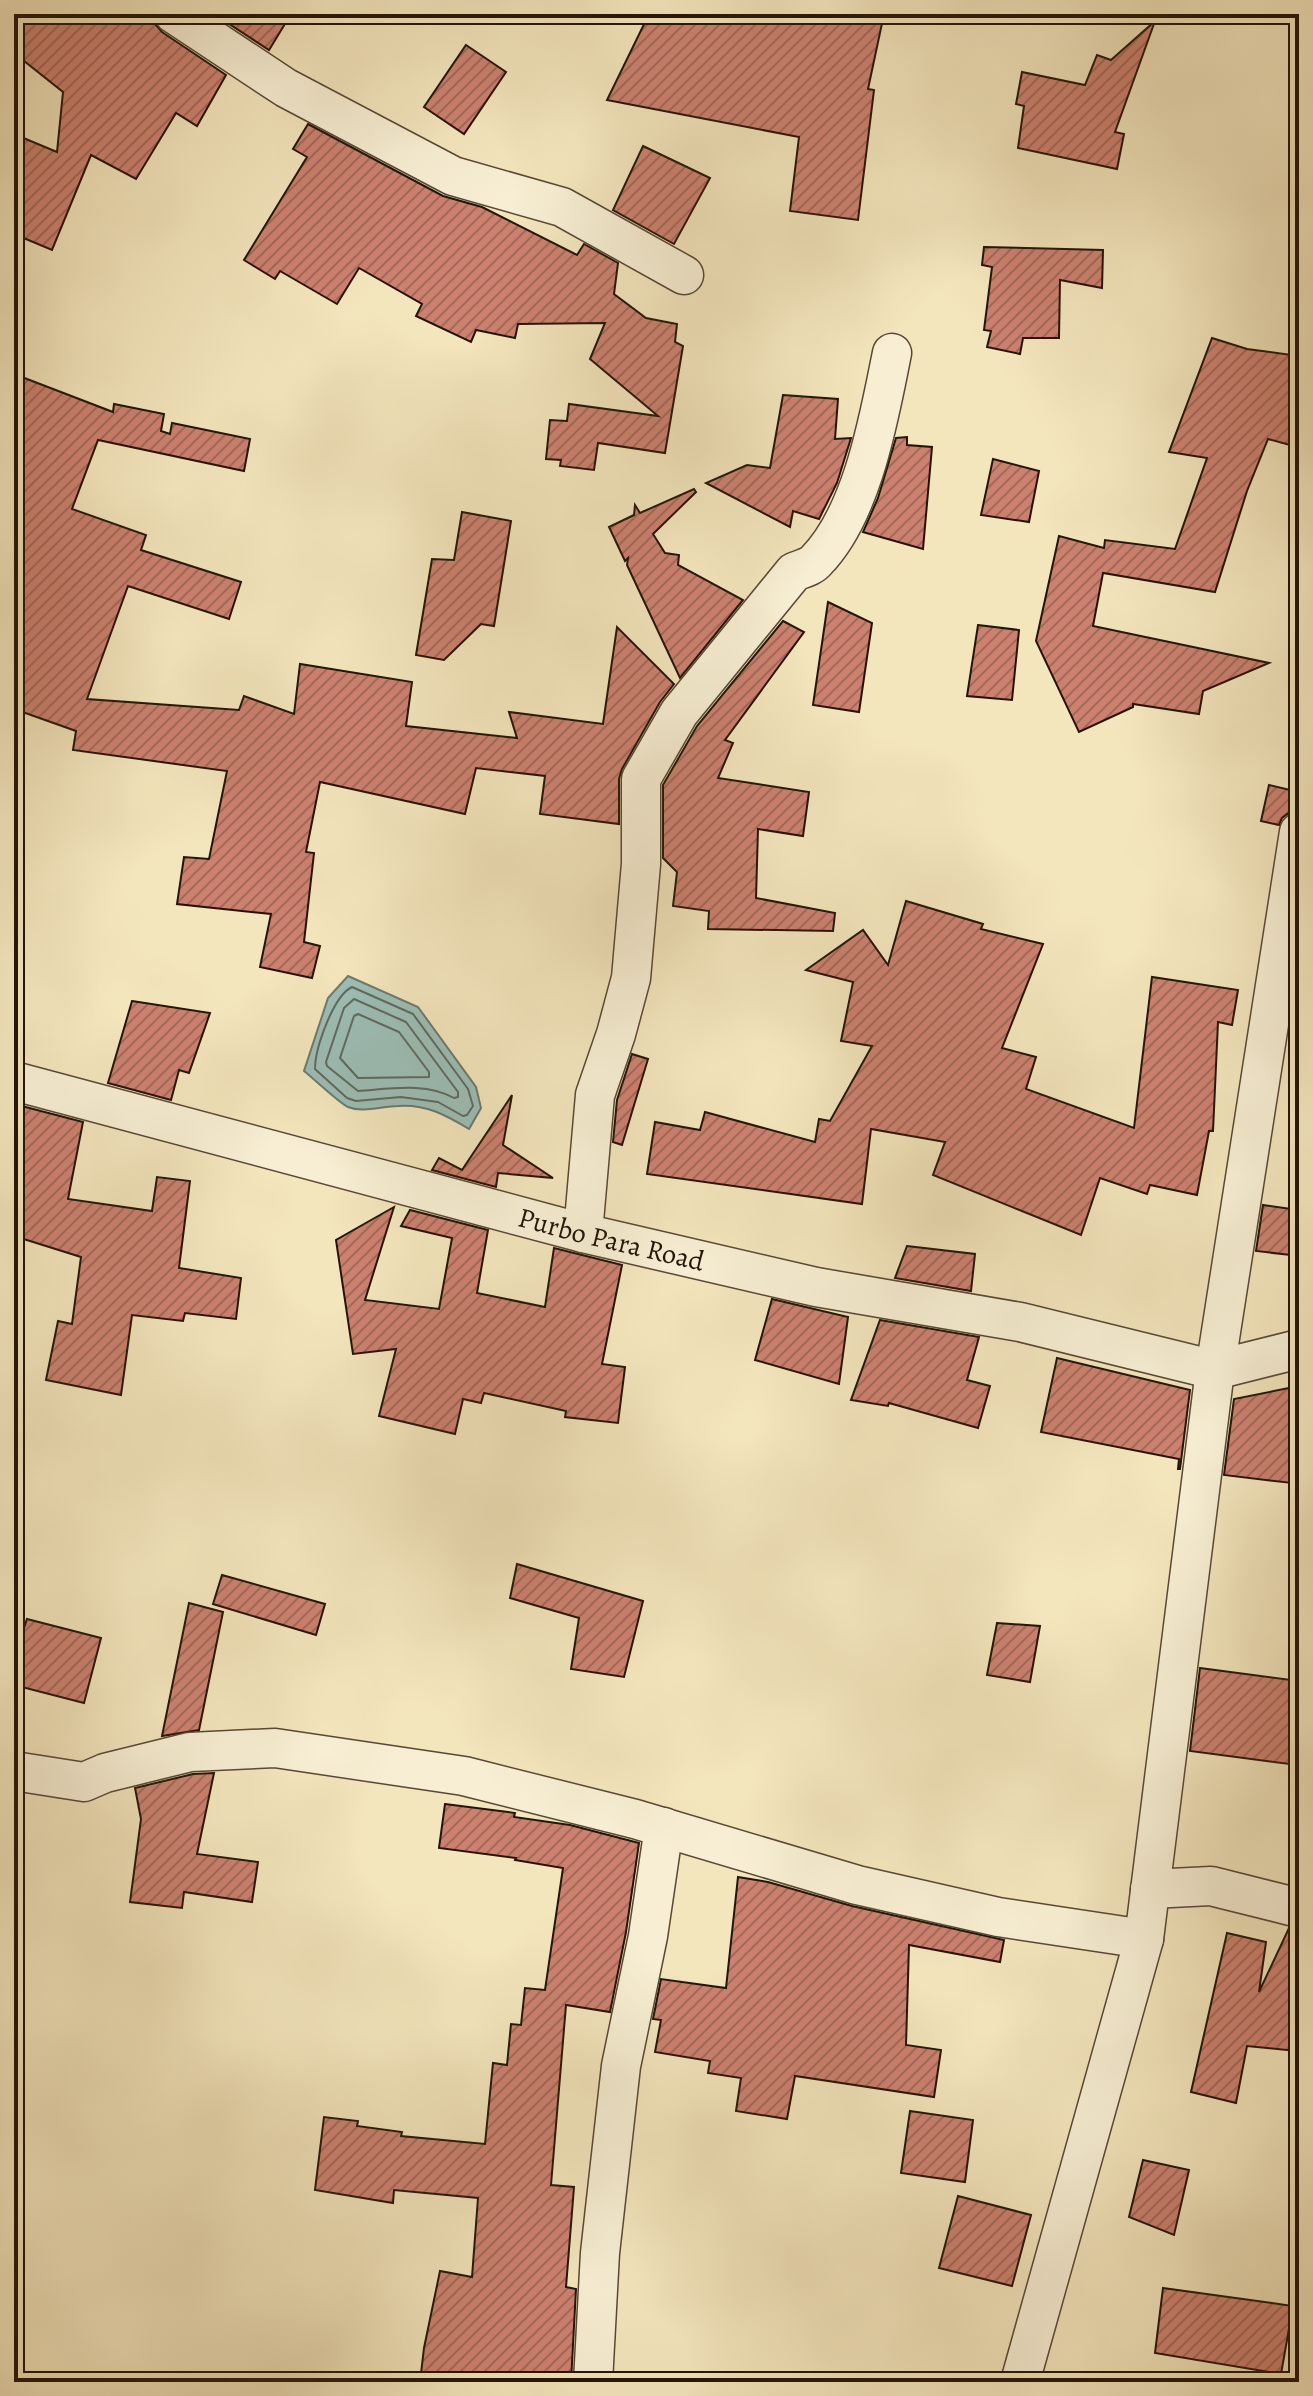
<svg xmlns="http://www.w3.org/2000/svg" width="1313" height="2396" font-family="Alegreya,serif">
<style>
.water{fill:#9cbeb6;stroke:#6c7a70;stroke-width:2}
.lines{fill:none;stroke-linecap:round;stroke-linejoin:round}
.shore{stroke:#60695f;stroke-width:2}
.building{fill:url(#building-hatch);stroke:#241408;stroke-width:2}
.minor-casing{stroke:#584835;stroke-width:41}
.minor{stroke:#f7eed3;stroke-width:38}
.labels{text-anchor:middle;stroke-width:8;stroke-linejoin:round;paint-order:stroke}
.street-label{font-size:28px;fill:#241408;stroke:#f7eed3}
</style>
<defs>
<pattern id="building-hatch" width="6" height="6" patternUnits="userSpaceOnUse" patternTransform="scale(2)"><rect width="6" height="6" fill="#cc816f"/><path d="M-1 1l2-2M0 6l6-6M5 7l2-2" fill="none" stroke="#a56859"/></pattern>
</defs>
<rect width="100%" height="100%" fill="#f3e5bc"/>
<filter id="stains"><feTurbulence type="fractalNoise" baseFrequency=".0025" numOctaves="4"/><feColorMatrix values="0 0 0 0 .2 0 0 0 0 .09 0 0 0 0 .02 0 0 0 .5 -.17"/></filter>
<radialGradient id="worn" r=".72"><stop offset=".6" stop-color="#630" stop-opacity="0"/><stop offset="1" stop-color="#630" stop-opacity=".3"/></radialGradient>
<path class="water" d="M348,976L418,1007L476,1087L481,1108L469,1129C446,1115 426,1104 398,1106C382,1106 363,1113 348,1107C340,1104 313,1078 304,1071L328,998Z"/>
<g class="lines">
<g class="shore">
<path d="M352,987L413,1014L468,1089L473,1106L467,1115L463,1116L438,1102L401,1097L356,1101L347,1098L315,1069C315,1049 333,996 352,987Z"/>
<path d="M354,999L406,1022L458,1092V1097L454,1098C426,1082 389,1089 358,1091L327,1066L326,1062L344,1008Z"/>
<polygon points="358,1014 399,1032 429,1072 429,1077 358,1078 340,1058 354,1016"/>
</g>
</g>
<g class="building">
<polygon points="14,14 152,14 155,24 162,32 226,75 197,126 176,113 136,179 91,155 52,250 14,234 14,134 57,152 63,92 14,53"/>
<polygon points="214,14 291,14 269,50"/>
<polygon points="649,14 884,14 868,89 874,90 858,220 790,211 799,137 607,100"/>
<polygon points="1155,21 1115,132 1124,134 1117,169 1018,148 1024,106 1016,104 1022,72 1085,85 1097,55 1111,60"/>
<polygon points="466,45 506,72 464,134 424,107"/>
<polygon points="308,124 443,196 482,207 577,255 584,244 618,263 614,294 646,318 677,324 675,342 683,346 665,453 598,443 594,470 560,466 561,460 546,459 550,420 567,421 569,404 658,416 590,359 605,323 518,324 515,338 476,330 471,342 416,316 422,304 359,268 337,304 280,271 275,279 244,260 307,157 293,149"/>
<polygon points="643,146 710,178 674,244 613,210"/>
<polygon points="984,247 1103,250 1102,288 1060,280 1059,338 1023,338 1020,354 987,347 991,331 984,330 992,267 982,265"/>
<polygon points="1212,338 1247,349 1299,356 1299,410 1290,445 1268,439 1247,491 1215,592 1103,573 1093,626 1269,663 1203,691 1199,714 1133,704 1133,707 1079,732 1036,641 1059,536 1104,548 1105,540 1175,549 1207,458 1169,452"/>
<polygon points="14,374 113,412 114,404 164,414 161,431 170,434 172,423 250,439 244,471 98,440 72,509 146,535 141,550 241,582 229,619 128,586 87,699 239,710 244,696 294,714 300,664 412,682 406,726 517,738 509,712 603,724 617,627 674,684 660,702 622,769 619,779 619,824 540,814 545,776 476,768 465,814 320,782 306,852 314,853 304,942 320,946 312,978 260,967 271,914 177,904 184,857 209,859 227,771 73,750 76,731 14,709"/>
<polygon points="783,395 838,399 835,439 851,438 837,483 819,519 793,511 790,527 706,483 747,465 770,468"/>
<polygon points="907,437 907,445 932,447 923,549 863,532 878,498 896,438"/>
<polygon points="993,459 1039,471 1029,522 981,515"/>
<polygon points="694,489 696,492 653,534 665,553 679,555 678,565 743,600 680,678 627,565 628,558 625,561 609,527 634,515 635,505 640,513"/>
<polygon points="462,512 511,521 494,626 481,624 444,660 416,655 432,559 454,560"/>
<polygon points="828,602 872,623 859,712 813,705"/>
<polygon points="783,621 804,632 725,740 733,743 718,778 809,792 803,836 758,829 756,898 835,913 833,931 708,929 709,911 673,906 677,872 663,858 663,785 697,726"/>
<polygon points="978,625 1019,630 1012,700 967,696"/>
<polygon points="1269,785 1299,792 1299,811 1290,812 1282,818 1279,825 1261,821"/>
<polygon points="906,901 983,924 981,929 1043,944 1002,1048 1036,1057 1026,1089 1134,1128 1152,977 1238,990 1232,1025 1218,1022 1213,1131 1209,1131 1197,1195 1150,1185 1147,1194 1100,1178 1081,1235 933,1175 945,1142 871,1129 862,1204 647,1174 655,1122 700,1130 705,1112 815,1142 819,1119 830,1121 872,1046 841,1041 853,982 806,970 863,930 888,965"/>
<polygon points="132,1001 210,1013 189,1073 179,1070 171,1100 108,1083"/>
<polygon points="632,1054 648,1059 622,1145 613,1142 617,1100"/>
<polygon points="512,1095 503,1145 553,1178 498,1173 496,1187 432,1170 439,1158 462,1170"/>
<polygon points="14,1104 83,1122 68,1199 152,1211 157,1177 190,1181 179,1268 241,1278 236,1319 185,1313 183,1321 132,1315 121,1395 46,1380 58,1321 72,1324 81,1257 14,1236"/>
<polygon points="1263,1205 1299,1210 1299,1256 1256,1251"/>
<polygon points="394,1207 365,1300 439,1309 452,1238 401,1226 410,1210 488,1230 477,1293 545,1307 554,1248 622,1265 602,1364 625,1367 618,1423 565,1417 566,1411 484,1393 481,1403 463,1399 455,1434 379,1416 396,1349 353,1354 336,1240"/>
<polygon points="907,1246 975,1254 971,1291 895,1278"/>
<polygon points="772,1299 848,1317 839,1384 755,1360"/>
<polygon points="880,1320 979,1337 967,1380 990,1386 978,1428 889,1403 888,1406 851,1400"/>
<polygon points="1057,1358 1190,1390 1180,1469 1178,1469 1179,1459 1041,1432"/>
<polygon points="1299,1386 1299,1457 1295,1456 1292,1483 1224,1475 1234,1399"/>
<polygon points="517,1564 643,1601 624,1677 571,1669 579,1618 510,1598"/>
<polygon points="222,1575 325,1604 316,1635 213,1604"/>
<polygon points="189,1603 223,1612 199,1730 162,1736"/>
<polygon points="27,1619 101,1638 84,1703 14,1685 14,1658"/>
<polygon points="997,1623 1040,1626 1030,1682 987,1675"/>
<polygon points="1200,1668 1299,1681 1289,1764 1190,1751"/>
<polygon points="214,1773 197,1854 258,1862 252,1902 184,1892 182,1908 130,1902 141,1819 135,1788 193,1774"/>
<polygon points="445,1804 515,1813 514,1817 570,1825 639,1843 626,1932 610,2012 566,2005 551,2185 574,2187 566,2287 576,2289 571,2382 420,2382 424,2348 440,2271 472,2277 478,2198 394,2190 393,2203 315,2190 324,2117 358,2121 357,2126 402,2132 401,2136 485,2144 493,2063 507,2065 511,2024 521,2025 525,1988 545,1990 563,1868 515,1860 516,1858 439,1848"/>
<polygon points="738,1877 768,1882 852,1906 1004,1940 1000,1962 909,1945 906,2045 941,2050 934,2097 795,2076 787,2119 736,2111 741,2078 708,2073 710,2061 655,2052 661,2020 653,2019 661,1979 726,1988"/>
<polygon points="1289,1928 1299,1929 1296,2051 1247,2046 1236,2103 1191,2092 1227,1933 1266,1942 1259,1992"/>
<polygon points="910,2111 973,2120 965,2182 901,2173"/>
<polygon points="1143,2160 1189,2170 1174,2235 1129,2217"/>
<polygon points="958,2196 1031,2215 1012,2286 939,2268"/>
<polygon points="1163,2288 1293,2306 1281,2374 1155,2353"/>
</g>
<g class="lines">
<g class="minor-casing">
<g id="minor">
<polyline points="174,14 286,88 453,176 562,207 684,275"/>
<path id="s1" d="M14,1081L583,1233L816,1287L1020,1322L1215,1370L1299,1349"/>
<path d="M583,1233L595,1095L616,1034L631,978L641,864V779L679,713L794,572C801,569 811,567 816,561C863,513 879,417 892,353"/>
<polyline points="14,1771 84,1782 105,1773 190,1752 275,1748 464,1776 635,1819 857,1885 998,1917 1144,1939"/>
<polyline points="1150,1889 1211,1886 1299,1908"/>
<polyline points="593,2382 600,2253 621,2066 648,1936 664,1827"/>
<polyline points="1020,2382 1144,1939 1215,1370 1299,832"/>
</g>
</g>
<use href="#minor" class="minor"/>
</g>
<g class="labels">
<g class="street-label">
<text dy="10" stroke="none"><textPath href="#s1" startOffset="618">Purbo Para Road</textPath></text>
</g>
</g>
<rect width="1313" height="2396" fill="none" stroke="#f3e5bc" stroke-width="48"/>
<rect x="16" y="16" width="1281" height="2364" fill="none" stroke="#241408" stroke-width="4"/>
<rect x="24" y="24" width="1265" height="2348" fill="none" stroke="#241408" stroke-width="2"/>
<rect width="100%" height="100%" filter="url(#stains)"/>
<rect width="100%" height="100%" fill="url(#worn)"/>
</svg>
